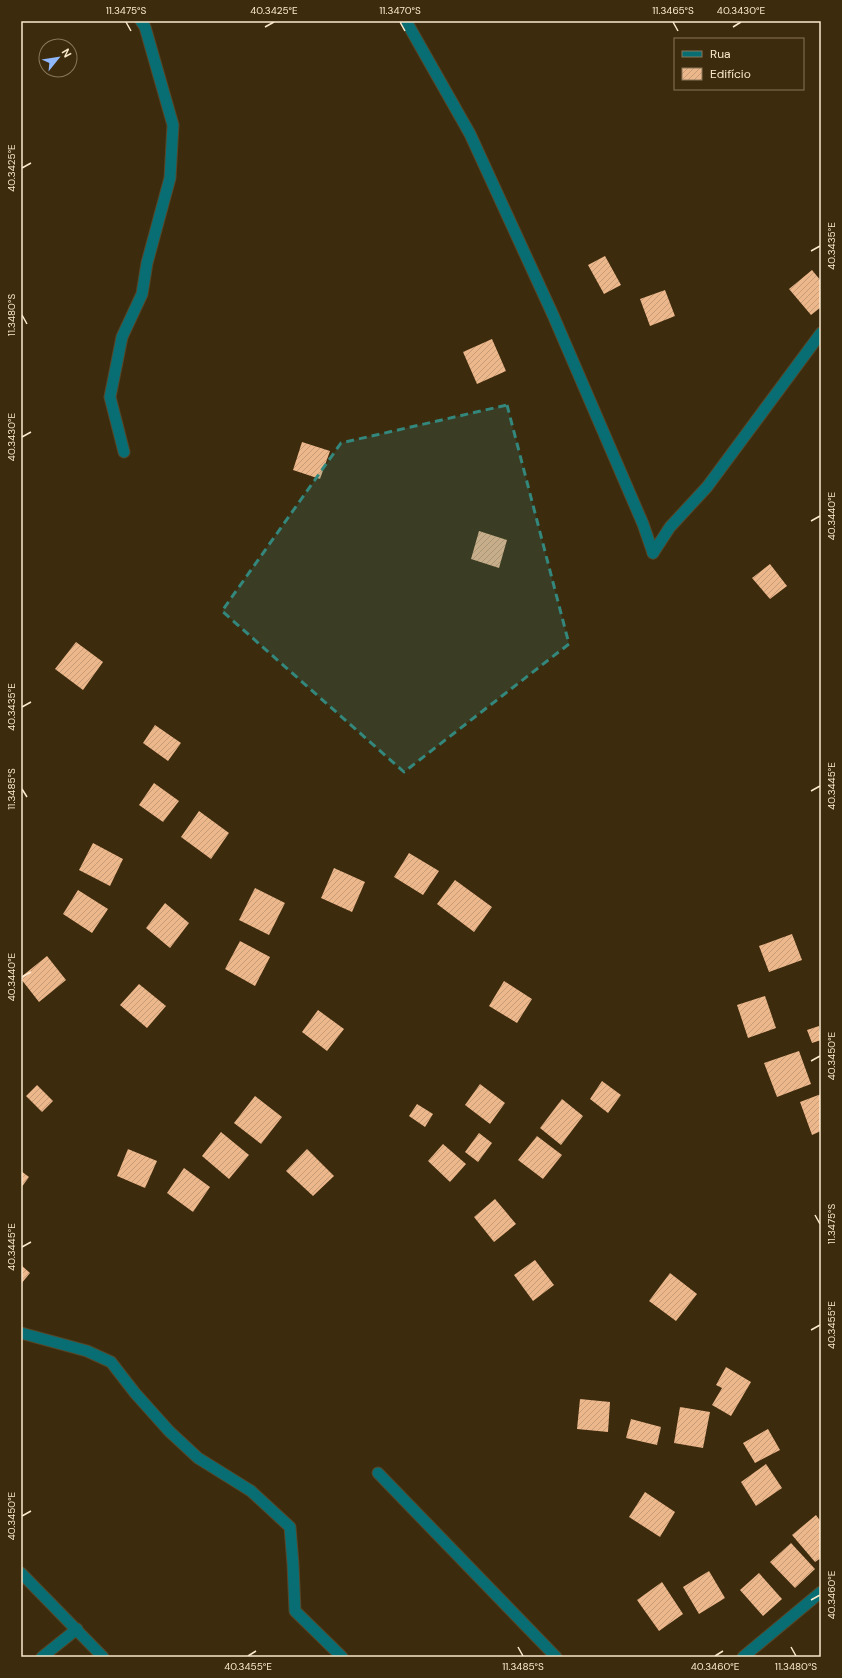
<svg xmlns="http://www.w3.org/2000/svg" width="842" height="1678" font-family="'DM Sans',sans-serif">
<style>
.building{fill:url(#building-hatch)}
.lines{fill:none;stroke-linecap:round;stroke-linejoin:round}
.minor-casing{stroke:#574628;stroke-width:13}
.minor{stroke:#086e73;stroke-width:11}
.marked{fill:#33877c;fill-opacity:0.2;stroke:#33877c;stroke-width:3;stroke-dasharray:8 5;stroke-linejoin:round}
.ticks{fill:none;stroke:#fceace;stroke-width:1.5}
.neatline{fill:none;stroke:#fceace;stroke-width:1.5}
.ticks-label{font-size:10px;text-anchor:middle;fill:#fceace}
</style>
<defs>
<pattern id="building-hatch" width="6" height="6" patternUnits="userSpaceOnUse"><rect width="6" height="6" fill="#edb78c"/><path d="M-1 1l2-2M0 6l6-6M5 7l2-2" fill="none" stroke="#c59b78"/></pattern>
</defs>
<rect width="100%" height="100%" fill="#3c2b0d"/>
<g class="building">
<polygon points="605,256 621,285 604,294 588,265"/>
<polygon points="812,270 821,281 821,307 811,315 789,289"/>
<polygon points="665,290 675,316 650,326 640,299"/>
<polygon points="492,339 506,371 477,384 463,352"/>
<polygon points="302,442 330,451 320,479 293,470"/>
<polygon points="479,531 507,540 499,568 471,559"/>
<polygon points="770,564 787,586 770,599 752,578"/>
<polygon points="76,642 103,662 83,690 55,669"/>
<polygon points="155,725 181,743 168,761 143,743"/>
<polygon points="154,783 179,801 163,822 139,805"/>
<polygon points="199,811 229,833 211,859 181,837"/>
<polygon points="93,843 123,859 110,886 79,870"/>
<polygon points="409,853 439,871 423,895 394,877"/>
<polygon points="334,868 365,882 352,912 321,898"/>
<polygon points="455,880 492,907 474,932 437,904"/>
<polygon points="255,888 285,903 269,935 239,920"/>
<polygon points="78,890 108,909 92,933 63,914"/>
<polygon points="165,903 189,923 170,948 146,928"/>
<polygon points="792,934 802,960 769,972 759,946"/>
<polygon points="240,941 270,957 255,986 225,969"/>
<polygon points="47,956 66,980 39,1002 21,979 21,977"/>
<polygon points="504,981 532,999 517,1023 489,1006"/>
<polygon points="139,984 166,1006 147,1028 120,1005"/>
<polygon points="765,996 776,1028 748,1038 737,1005"/>
<polygon points="318,1010 344,1029 327,1051 302,1032"/>
<polygon points="819,1026 821,1040 812,1043 807,1030"/>
<polygon points="799,1051 811,1084 777,1097 764,1063"/>
<polygon points="602,1081 621,1095 608,1113 590,1099"/>
<polygon points="480,1084 505,1103 490,1124 465,1105"/>
<polygon points="37,1085 53,1101 42,1112 26,1096"/>
<polygon points="821,1094 821,1131 812,1135 800,1102"/>
<polygon points="255,1096 282,1117 261,1144 234,1123"/>
<polygon points="562,1099 583,1116 561,1145 540,1128"/>
<polygon points="417,1104 433,1114 425,1127 409,1116"/>
<polygon points="221,1132 249,1155 229,1179 202,1156"/>
<polygon points="479,1133 492,1143 478,1162 465,1152"/>
<polygon points="537,1136 562,1155 543,1179 518,1160"/>
<polygon points="443,1144 466,1164 450,1182 428,1161"/>
<polygon points="128,1149 157,1161 145,1188 117,1176"/>
<polygon points="307,1149 334,1176 313,1196 286,1171"/>
<polygon points="184,1168 210,1187 193,1212 167,1193"/>
<polygon points="21,1171 29,1177 21,1188"/>
<polygon points="495,1199 516,1224 494,1242 474,1217"/>
<polygon points="535,1260 554,1285 533,1301 514,1275"/>
<polygon points="21,1265 30,1273 21,1284"/>
<polygon points="670,1273 697,1294 676,1321 649,1301"/>
<polygon points="726,1367 751,1382 731,1416 712,1405 722,1388 716,1385"/>
<polygon points="580,1399 610,1402 608,1432 577,1429"/>
<polygon points="680,1407 710,1412 703,1448 674,1443"/>
<polygon points="631,1419 661,1427 657,1445 626,1438"/>
<polygon points="768,1429 780,1450 755,1463 743,1443"/>
<polygon points="766,1464 782,1488 756,1506 741,1482"/>
<polygon points="645,1492 675,1512 660,1537 629,1517"/>
<polygon points="816,1515 821,1522 821,1558 815,1562 792,1535"/>
<polygon points="791,1543 815,1569 795,1588 770,1562"/>
<polygon points="709,1571 725,1598 699,1614 683,1587"/>
<polygon points="759,1573 782,1599 763,1616 740,1590"/>
<polygon points="662,1582 683,1614 659,1631 637,1600"/>
</g>
<g class="lines">
<g class="minor-casing">
<g id="minor">
<polyline points="406,21 470,134 553,315 643,524 653,553"/>
<polyline points="124,452 110,397 122,337 142,294 147,263 170,178 173,125 145,27 141,21"/>
<polyline points="653,553 670,527 707,487 821,333"/>
<polyline points="21,1333 87,1351 111,1362 135,1393 169,1431 198,1458 251,1491 290,1527 293,1564 295,1611 342,1657"/>
<polyline points="378,1473 556,1657"/>
<polyline points="21,1573 103,1657"/>
<polyline points="42,1657 77,1629"/>
<polyline points="743,1657 821,1592"/>
</g>
</g>
<use href="#minor" class="minor"/>
</g>
<path class="marked" d="M507,405L569,644L404,772L222,611L341,443Z"/>
<path class="ticks" d="M126,22L131,31M400,22L405,31M673,22L678,31M265,27L274,22M733,27L741,22M22,168L31,163M811,251L820,246M22,315L27,324M22,437L31,432M811,521L820,516M22,707L31,702M22,789L27,797M811,791L820,786M22,977L31,972M811,1061L820,1056M815,1215L820,1224M22,1247L31,1242M811,1330L820,1325M22,1516L31,1511M811,1600L820,1595M518,1647L523,1656M791,1647L796,1656M248,1656L256,1651M715,1656L723,1651"/>
<rect width="842" height="1678" fill="none" stroke="#3c2b0d" stroke-width="44"/>
<rect x="674" y="38" width="130" height="52" fill="#3c2b0d" stroke="#89775a"/>
<rect x="682" y="51" width="20" height="6" fill="#086e73" stroke="#89775a"/>
<text x="710" y="58" font-size="12" fill="#fceace">Rua</text>
<rect x="682" y="68" width="20" height="12" fill="url(#building-hatch)" stroke="#89775a"/>
<text x="710" y="78" font-size="12" fill="#fceace">Edifício</text>
<g transform="translate(58 58) rotate(60)"><circle r="19" fill="#3c2b0d" stroke="#89775a"/>
<path d="M0-3L7 15L0 10L-7 15Z" fill="#8fb8fd"/>
<text y="-6" font-size="11" font-weight="bold" text-anchor="middle" fill="#fceace">N</text>
</g>
<rect x="22" y="22" width="798" height="1634" class="neatline"/>
<g class="ticks-label">
<text x="126" y="14">11.3475°S</text>
<text x="274" y="14">40.3425°E</text>
<text x="400" y="14">11.3470°S</text>
<text x="673" y="14">11.3465°S</text>
<text x="741" y="14">40.3430°E</text>
<text transform="translate(11 168) rotate(-90)" y="4">40.3425°E</text>
<text transform="translate(831 246) rotate(-90)" y="4">40.3435°E</text>
<text transform="translate(11 315) rotate(-90)" y="4">11.3480°S</text>
<text transform="translate(11 437) rotate(-90)" y="4">40.3430°E</text>
<text transform="translate(831 516) rotate(-90)" y="4">40.3440°E</text>
<text transform="translate(11 707) rotate(-90)" y="4">40.3435°E</text>
<text transform="translate(831 786) rotate(-90)" y="4">40.3445°E</text>
<text transform="translate(11 789) rotate(-90)" y="4">11.3485°S</text>
<text transform="translate(11 977) rotate(-90)" y="4">40.3440°E</text>
<text transform="translate(831 1056) rotate(-90)" y="4">40.3450°E</text>
<text transform="translate(831 1224) rotate(-90)" y="4">11.3475°S</text>
<text transform="translate(11 1247) rotate(-90)" y="4">40.3445°E</text>
<text transform="translate(831 1325) rotate(-90)" y="4">40.3455°E</text>
<text transform="translate(11 1516) rotate(-90)" y="4">40.3450°E</text>
<text transform="translate(831 1595) rotate(-90)" y="4">40.3460°E</text>
<text x="248" y="1670">40.3455°E</text>
<text x="523" y="1670">11.3485°S</text>
<text x="715" y="1670">40.3460°E</text>
<text x="796" y="1670">11.3480°S</text>
</g>
</svg>
